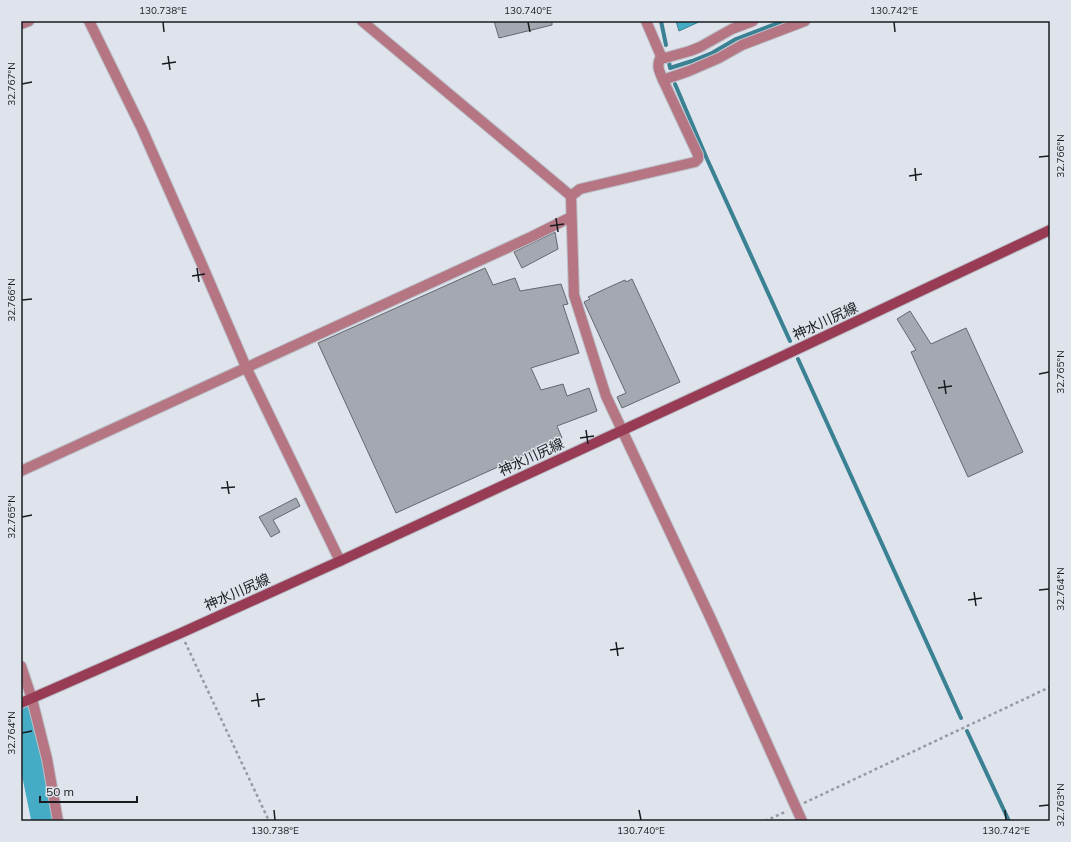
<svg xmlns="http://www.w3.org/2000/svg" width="1071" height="842" font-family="Mulish,'Noto Sans JP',sans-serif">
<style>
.water{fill:#46acc5;stroke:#398193}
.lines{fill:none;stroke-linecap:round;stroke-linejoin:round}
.stream{stroke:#398193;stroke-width:4}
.river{stroke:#46acc5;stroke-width:23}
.building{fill:#a4a9b1;stroke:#63686f}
.street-casing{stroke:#bbbfc7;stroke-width:12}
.secondary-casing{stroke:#bbbfc7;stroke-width:12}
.path{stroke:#969aa1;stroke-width:2.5;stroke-dasharray:3 3;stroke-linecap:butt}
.street{stroke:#b57583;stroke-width:10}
.secondary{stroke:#983c56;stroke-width:10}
.ticks{fill:none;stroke:#1a1c1f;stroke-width:1.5}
.labels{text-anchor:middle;stroke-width:3;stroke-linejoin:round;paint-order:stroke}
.street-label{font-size:14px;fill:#1a1c1f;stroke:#dee3ec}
.neatline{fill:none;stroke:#1a1c1f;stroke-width:1.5}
.ticks-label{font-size:10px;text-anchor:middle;fill:#1a1c1f}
</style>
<rect width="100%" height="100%" fill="#dee3ec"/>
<polygon class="water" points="676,21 701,21 679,31"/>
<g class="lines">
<g class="stream">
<polyline points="661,21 666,45"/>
<polyline points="669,62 670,68 692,61 712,53 736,39 783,21"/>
<polyline points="675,84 707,159 790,341"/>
<polyline points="798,359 961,718"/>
<polyline points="967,731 1009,821"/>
</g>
<polyline class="river" points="21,713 43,821"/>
</g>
<g class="building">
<polygon points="494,21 552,21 552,25 499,38"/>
<polygon points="555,232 558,249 522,268 514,252"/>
<polygon points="485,268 493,285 515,278 520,291 561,284 568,304 563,305 579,353 531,368 541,390 563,384 567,396 589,388 597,411 557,426 562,438 396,513 318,343"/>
<polygon points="632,279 680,382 622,408 617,397 626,393 584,302 590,299 588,297 605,289 625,280 626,282"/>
<polygon points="910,311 931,344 966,328 1023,452 968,477 911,352 916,350 897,319"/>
<polygon points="296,498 300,506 273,520 280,532 271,537 259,517"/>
</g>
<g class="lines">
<g class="street-casing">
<g id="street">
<polyline points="89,21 142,129 200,260 246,367 340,561"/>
<polyline points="362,21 571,196 574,295 606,396 711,619 802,821"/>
<polyline points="21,24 29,21"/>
<polyline points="661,56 665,58 690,51 700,47 732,29 753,21"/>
<polyline points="663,80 689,71 719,58 742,45 805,21"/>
<path d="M571,196L580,189L695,162L698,159V155L663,80C659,70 656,67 661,56L646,21"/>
<polyline points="21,471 531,237 571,217"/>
<polyline points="21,666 32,699 47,759 58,821"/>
</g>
</g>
<g class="secondary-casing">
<polyline id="secondary" points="21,703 181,633 340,561 785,355 1050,230"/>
</g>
<g class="path">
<polyline points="185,642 269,821"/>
<polyline points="804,803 1050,687"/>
<polyline points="765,821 787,811"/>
</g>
<use href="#street" class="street"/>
<use href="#secondary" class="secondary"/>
</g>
<path class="ticks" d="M163,22L164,32M528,22L530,32M894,22L895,32M168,56L170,70M162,64L176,62M22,84L32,82M1039,157L1049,156M915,168L916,181M909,176L922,174M556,218L558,232M550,226L564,224M197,268L199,282M192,276L205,274M22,300L32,299M1039,374L1049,372M944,380L946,394M938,388L952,386M586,430L588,444M580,438L594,436M227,481L229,494M221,488L235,487M22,517L32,515M1039,590L1049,589M974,592L976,606M968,600L982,598M616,642L618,656M610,650L624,648M257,693L259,707M251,701L265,699M22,733L32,731M1039,806L1049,805M274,810L275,820M639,810L641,820M1005,810L1006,820"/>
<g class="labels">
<g class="street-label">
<text transform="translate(825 321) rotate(-25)" y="5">神水川尻線</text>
<text transform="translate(531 457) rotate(-25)" y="5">神水川尻線</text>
<text transform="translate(237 592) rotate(-24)" y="5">神水川尻線</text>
</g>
</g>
<rect width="1071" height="842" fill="none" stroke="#dee3ec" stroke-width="44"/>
<path d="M40 796v6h97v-6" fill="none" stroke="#1a1c1f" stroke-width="2"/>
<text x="46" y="796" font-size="12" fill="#1a1c1f" stroke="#dee3ec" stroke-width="3" paint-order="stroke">50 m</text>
<rect x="22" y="22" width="1027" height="798" class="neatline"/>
<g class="ticks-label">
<text x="163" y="14">130.738°E</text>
<text x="528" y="14">130.740°E</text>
<text x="894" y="14">130.742°E</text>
<text transform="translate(11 84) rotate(-90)" y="4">32.767°N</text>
<text transform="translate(1060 156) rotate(-90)" y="4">32.766°N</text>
<text transform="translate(11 300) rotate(-90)" y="4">32.766°N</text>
<text transform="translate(1060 372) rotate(-90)" y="4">32.765°N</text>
<text transform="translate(11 517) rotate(-90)" y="4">32.765°N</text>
<text transform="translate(1060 589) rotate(-90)" y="4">32.764°N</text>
<text transform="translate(11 733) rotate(-90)" y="4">32.764°N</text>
<text transform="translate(1060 805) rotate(-90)" y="4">32.763°N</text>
<text x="275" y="834">130.738°E</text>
<text x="641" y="834">130.740°E</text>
<text x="1006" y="834">130.742°E</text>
</g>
</svg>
